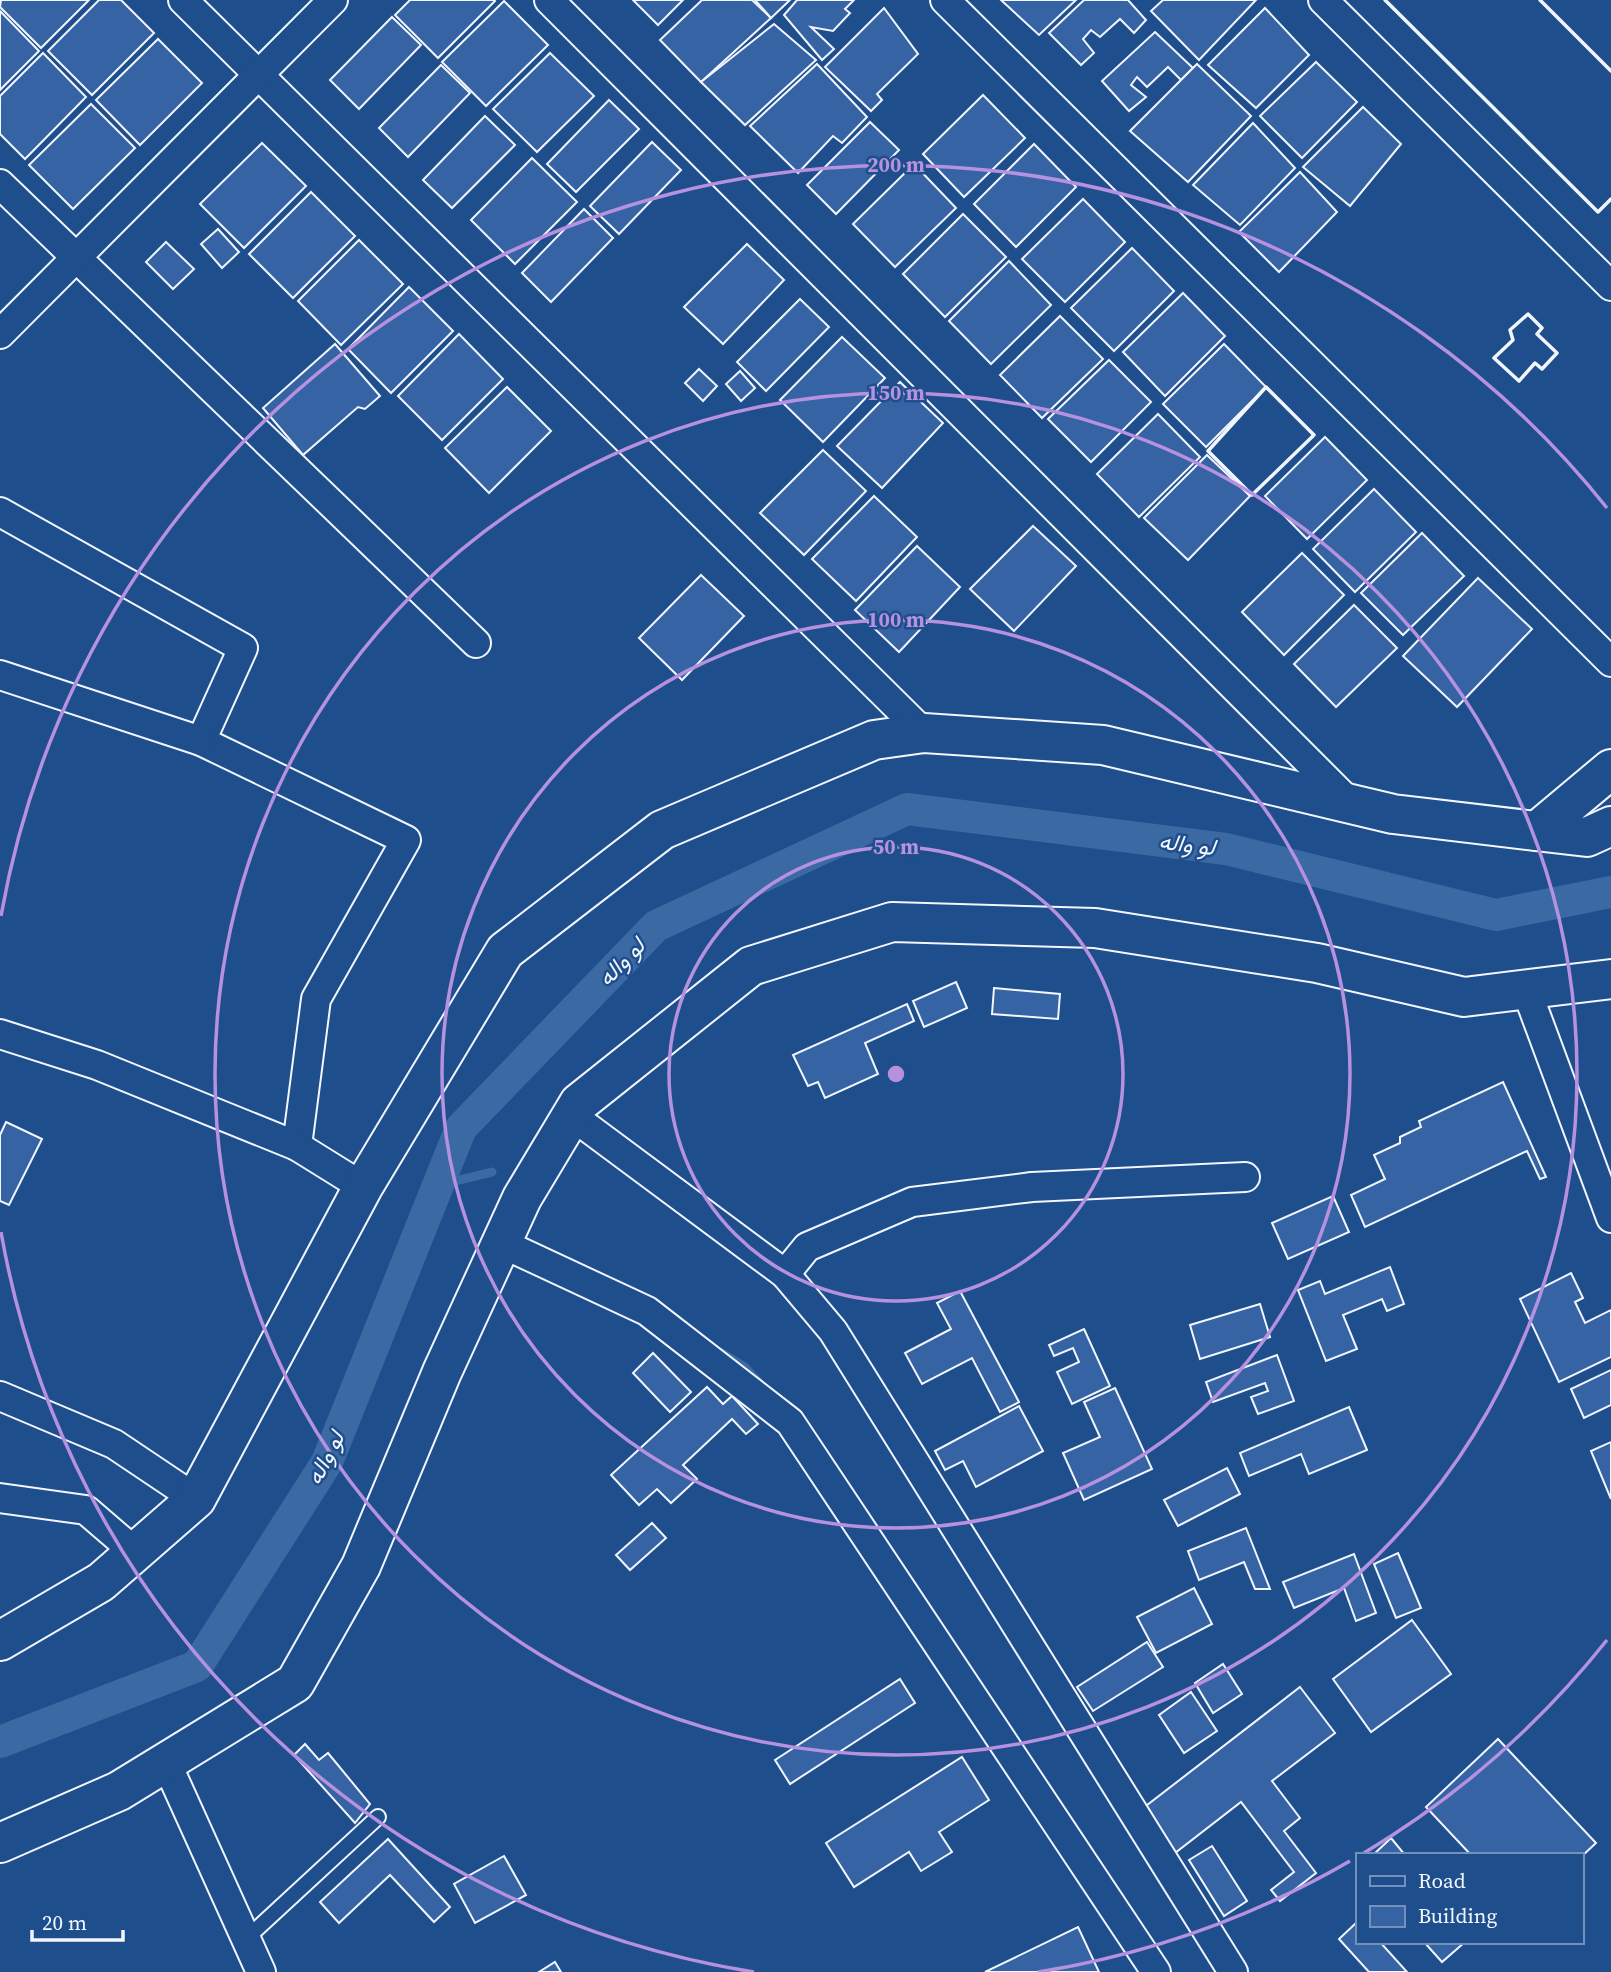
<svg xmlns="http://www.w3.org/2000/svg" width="1611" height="1972" font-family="'Source Serif 4',Vazirmatn,serif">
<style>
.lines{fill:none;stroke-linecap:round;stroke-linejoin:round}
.stream{stroke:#3b69a3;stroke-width:9}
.canal{stroke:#3b69a3;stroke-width:32}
.building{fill:#3563a3;stroke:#f2f6ff;stroke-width:2}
.lane-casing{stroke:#f2f6ff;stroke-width:18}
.street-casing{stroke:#f2f6ff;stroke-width:32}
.secondary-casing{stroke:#f2f6ff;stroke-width:42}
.lane{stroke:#1f4e8c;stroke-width:14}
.street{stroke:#1f4e8c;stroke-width:28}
.secondary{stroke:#1f4e8c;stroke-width:38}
.wall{stroke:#f2f6ff;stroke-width:3.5}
.ring{fill:none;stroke:#b691df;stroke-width:3.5}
.labels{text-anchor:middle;stroke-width:5;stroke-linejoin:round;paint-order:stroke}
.water-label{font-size:23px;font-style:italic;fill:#f2f6ff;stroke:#1f4e8c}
.centre{fill:#b691df;stroke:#1f4e8c;stroke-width:3.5}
.ring-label{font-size:21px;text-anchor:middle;font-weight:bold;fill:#b691df;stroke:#1f4e8c;stroke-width:5;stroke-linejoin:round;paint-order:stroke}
</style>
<rect width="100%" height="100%" fill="#1f4e8c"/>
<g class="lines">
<g class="stream">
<polyline points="438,1185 492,1172"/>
<polyline points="722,1353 745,1367 760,1384"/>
</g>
<polyline class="canal" points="0,1742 197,1666 327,1462 461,1128 656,926 907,809 1226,849 1496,915 1611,892"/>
</g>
<g class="building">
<polygon points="89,0 41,48 0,7 1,0"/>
<polygon points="99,0 121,0 154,33 92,95 48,51"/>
<polygon points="410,0 494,0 495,1 438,58 395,15"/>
<polygon points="633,0 683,0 658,25"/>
<polygon points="702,0 752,0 771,18 701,82 660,40"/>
<polygon points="755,0 790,0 771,18"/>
<polygon points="797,0 854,0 845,9 850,13 833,31 811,27 834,49 822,60 784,15"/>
<polygon points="1001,0 1076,0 1039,35"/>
<polygon points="1084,0 1128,0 1146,20 1134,33 1120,19 1100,37 1091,30 1083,39 1094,53 1081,65 1049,33"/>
<polygon points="1163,0 1256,0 1199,60 1151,11"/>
<polygon points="504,1 548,45 486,106 442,62"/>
<polygon points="884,8 918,54 877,94 882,100 871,111 825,67"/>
<polygon points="1265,8 1309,55 1256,108 1208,65"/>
<polygon points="0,11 39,51 0,90"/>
<polygon points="392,17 421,45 359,109 330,80"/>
<polygon points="774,24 816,60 745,125 701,82"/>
<polygon points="1155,32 1193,68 1181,80 1168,67 1147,87 1137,77 1131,85 1146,97 1129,111 1102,81"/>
<polygon points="158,39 202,83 140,145 96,100"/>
<polygon points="43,53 86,97 25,159 0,134 0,96"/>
<polygon points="550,53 594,96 537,152 493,109"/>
<polygon points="1316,62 1357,102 1302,158 1260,116"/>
<polygon points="817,64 867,117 842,143 833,136 798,173 750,126"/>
<polygon points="1197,64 1251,116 1188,182 1130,131"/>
<polygon points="441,65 470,93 408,157 379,128"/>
<polygon points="983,95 1025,138 964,197 923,154"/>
<polygon points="609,100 639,129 576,192 547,164"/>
<polygon points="91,104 135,148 73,209 29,165"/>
<polygon points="1363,107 1401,144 1350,206 1303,167"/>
<polygon points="485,116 515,145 452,208 423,180"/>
<polygon points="870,122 899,150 836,214 807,185"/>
<polygon points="1253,123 1295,168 1240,225 1193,185"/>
<polygon points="652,142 681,170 619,234 590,206"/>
<polygon points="262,143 306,186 244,248 200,204"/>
<polygon points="1034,144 1076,187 1016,247 974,204"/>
<polygon points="532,158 577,202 515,264 471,220"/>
<polygon points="914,164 956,208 895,267 853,224"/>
<polygon points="1300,172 1337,212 1279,272 1239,232"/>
<polygon points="311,192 355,236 293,298 249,254"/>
<polygon points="1083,199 1125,242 1065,302 1022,259"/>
<polygon points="584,209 613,238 551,302 522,273"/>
<polygon points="963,214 1006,257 945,317 903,274"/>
<polygon points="218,229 239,252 222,268 201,244"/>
<polygon points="359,240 403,284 341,345 298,301"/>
<polygon points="166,242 194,269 173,289 146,262"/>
<polygon points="747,244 784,280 723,344 684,307"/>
<polygon points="1132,248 1174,291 1114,351 1071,308"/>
<polygon points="1009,261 1051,305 991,364 949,321"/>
<polygon points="409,287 453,331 391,393 348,349"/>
<polygon points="1183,293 1225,336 1165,396 1123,352"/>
<polygon points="800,299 829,327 766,391 737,362"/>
<polygon points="1060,316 1103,359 1042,418 1000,375"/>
<polygon points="459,334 503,379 442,440 398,396"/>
<polygon points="842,337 885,378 823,442 780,400"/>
<polygon points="335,344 380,396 365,409 358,407 303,455 263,408"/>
<polygon points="1224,344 1266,387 1206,447 1163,404"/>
<polygon points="1109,360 1151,402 1091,462 1048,419"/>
<polygon points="699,369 717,386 703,401 685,383"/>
<polygon points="740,371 755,388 741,401 726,384"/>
<polygon points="900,382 943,423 882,488 837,446"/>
<polygon points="507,387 551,431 489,493 445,448"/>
<polygon points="1158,414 1200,457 1139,517 1097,474"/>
<polygon points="1325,437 1367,480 1307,539 1265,496"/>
<polygon points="823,450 866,491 804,555 760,513"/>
<polygon points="1207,455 1250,496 1188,560 1144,518"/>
<polygon points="1374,489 1416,532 1355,592 1313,549"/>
<polygon points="874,496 917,537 856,601 812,559"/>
<polygon points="1033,526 1076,566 1014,631 970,589"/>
<polygon points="1422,533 1464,576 1403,635 1361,593"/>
<polygon points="917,546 960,587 899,652 855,610"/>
<polygon points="1302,553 1344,595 1284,655 1242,612"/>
<polygon points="701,575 744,616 682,680 639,638"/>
<polygon points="1478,578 1532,629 1457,707 1403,656"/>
<polygon points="1354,605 1397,648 1336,707 1294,664"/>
<polygon points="956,982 967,1008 924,1027 913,1001"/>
<polygon points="994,988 1060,994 1058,1019 992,1014"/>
<polygon points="907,1004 914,1021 865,1043 878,1074 825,1098 818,1082 808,1086 793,1055"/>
<polygon points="1503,1082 1546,1177 1540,1179 1527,1151 1365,1227 1351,1195 1385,1179 1374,1155 1400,1143 1400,1137 1421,1127 1419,1121"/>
<polygon points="6,1122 42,1139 9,1205 0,1201 0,1135"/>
<polygon points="1333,1196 1349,1232 1288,1259 1272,1223"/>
<polygon points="1390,1267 1404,1304 1387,1311 1382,1299 1343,1315 1357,1349 1326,1361 1298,1290 1320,1281 1325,1294"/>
<polygon points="1571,1273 1583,1298 1575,1302 1585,1323 1611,1310 1611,1357 1559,1382 1520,1299"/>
<polygon points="960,1291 1019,1402 1000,1412 972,1358 922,1384 905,1353 951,1329 937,1303"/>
<polygon points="1260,1304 1270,1337 1200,1359 1190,1325"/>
<polygon points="1084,1329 1110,1386 1072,1404 1057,1372 1079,1362 1073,1348 1054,1356 1049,1345"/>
<polygon points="653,1353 691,1392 670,1412 633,1373"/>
<polygon points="1277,1355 1294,1401 1258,1414 1251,1397 1268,1391 1265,1383 1213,1402 1206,1382"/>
<polygon points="1611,1370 1611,1405 1584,1418 1571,1389"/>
<polygon points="707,1387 723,1404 732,1396 758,1424 746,1434 732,1419 683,1465 697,1479 671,1503 657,1489 639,1505 611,1475"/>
<polygon points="1115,1388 1152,1469 1084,1500 1063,1453 1100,1437 1084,1402"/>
<polygon points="1019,1406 1043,1451 976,1487 963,1461 945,1470 935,1451"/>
<polygon points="1349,1407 1367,1450 1309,1474 1301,1454 1249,1476 1240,1453"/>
<polygon points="1611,1442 1611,1499 1591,1451"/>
<polygon points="1227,1468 1240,1494 1178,1526 1164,1500"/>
<polygon points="652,1523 666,1538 630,1570 616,1555"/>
<polygon points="1246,1528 1270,1589 1255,1589 1244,1562 1199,1580 1188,1551"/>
<polygon points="1398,1553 1421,1608 1396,1618 1374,1564"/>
<polygon points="1354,1554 1376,1613 1356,1621 1344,1588 1294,1608 1283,1582"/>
<polygon points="1194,1588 1212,1624 1156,1653 1137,1617"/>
<polygon points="1412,1620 1451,1674 1371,1732 1333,1679"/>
<polygon points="1147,1642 1163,1667 1093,1711 1077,1687"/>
<polygon points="1223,1664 1242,1694 1213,1713 1195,1683"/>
<polygon points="900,1679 915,1703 790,1784 775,1760"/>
<polygon points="1300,1687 1335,1733 1272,1781 1300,1818 1284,1831 1316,1873 1280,1901 1271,1890 1294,1872 1241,1802 1175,1853 1142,1809"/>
<polygon points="1191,1692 1217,1731 1184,1753 1159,1715"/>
<polygon points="1498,1739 1596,1843 1581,1857 1471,1855 1426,1807"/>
<polygon points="305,1744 319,1760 328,1753 370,1804 355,1823 294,1755"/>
<polygon points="962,1757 989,1800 939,1832 952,1852 921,1871 909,1852 854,1887 826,1843"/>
<polygon points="1391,1838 1405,1855 1373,1855"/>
<polygon points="388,1839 450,1907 434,1922 390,1875 339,1923 320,1902"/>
<polygon points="1212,1846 1247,1901 1224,1916 1189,1860"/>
<polygon points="504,1856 526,1895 475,1923 454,1884"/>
<polygon points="1357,1922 1357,1942 1380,1942 1407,1972 1369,1972 1339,1939"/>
<polygon points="1078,1927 1099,1972 985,1972"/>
<polygon points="1424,1942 1465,1942 1442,1962"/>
<polygon points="555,1962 561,1972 539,1972"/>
</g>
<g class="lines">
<g class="lane-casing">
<polyline id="lane" points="247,1938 378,1817"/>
</g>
<g class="street-casing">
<g id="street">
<polyline points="183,0 924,733"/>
<polyline points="549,0 1352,805"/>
<polyline points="945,0 1611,662"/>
<polyline points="1323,0 1611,286"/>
<polyline points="0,184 476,643"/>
<polyline points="0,334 333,0"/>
<polyline points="0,512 243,648 201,741 406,840 316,999 297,1146"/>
<polyline points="0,675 201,741"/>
<polyline points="1526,989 1611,1218"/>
<polyline points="0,1034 97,1065 297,1146 363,1187"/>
<polyline points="571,1115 785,1274 833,1331 1233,1972"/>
<polyline points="501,1243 647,1311 790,1422 1156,1972"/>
<polyline points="785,1274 807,1247 912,1202 1032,1187 1245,1177"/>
<polyline points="0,1396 114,1444 196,1499"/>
<polyline points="0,1498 86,1510 135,1552"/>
<polyline points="166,1762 261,1972"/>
</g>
</g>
<g class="secondary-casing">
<g id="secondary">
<polyline points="1537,831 1611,769"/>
<polyline points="0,1641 101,1582 196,1499 363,1187 505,951 662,830 874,740 924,733 1103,745 1393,814 1587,837 1611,826"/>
<polyline points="0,1843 119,1791 295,1683 361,1566 442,1372 522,1198 579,1103 751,966 892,922 1095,928 1317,963 1464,997 1611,979"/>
</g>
</g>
<use href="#lane" class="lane"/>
<use href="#street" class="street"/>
<use href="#secondary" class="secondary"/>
<g class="wall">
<polyline points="1385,0 1598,212 1611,199"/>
<polyline points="1540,0 1611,71"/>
<polygon points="1528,314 1542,328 1537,334 1557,353 1542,369 1535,363 1519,381 1494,358 1513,340 1510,330"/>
<polygon points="1266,387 1314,435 1252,495 1208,451"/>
</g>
</g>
<g class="ring">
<circle cx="896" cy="1074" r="227"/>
<circle cx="896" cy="1074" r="454"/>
<circle cx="896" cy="1074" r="681"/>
<path d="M1607 1640A909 909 0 0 1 1364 1853M1350 1861A909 909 0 0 1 1038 1972M754 1972A909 909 0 0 1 1 1232M1 916A909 909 0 0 1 1607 508"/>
</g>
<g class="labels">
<g class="water-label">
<text transform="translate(1187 844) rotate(7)" y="8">لو واله</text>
<text transform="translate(621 962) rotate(-46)" y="8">لو واله</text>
<text transform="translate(325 1458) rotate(-63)" y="8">لو واله</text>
</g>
</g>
<circle cx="896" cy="1074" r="10" class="centre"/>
<g class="ring-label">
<text x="896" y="172">200 m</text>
<text x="896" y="400">150 m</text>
<text x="896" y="627">100 m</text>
<text x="896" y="854">50 m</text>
</g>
<rect x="1356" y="1853" width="228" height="91" fill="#1f4e8c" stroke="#7391ba" stroke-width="2"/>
<rect x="1370" y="1876" width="35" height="10" fill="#1f4e8c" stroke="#7391ba" stroke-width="2"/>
<text x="1418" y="1888" font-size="21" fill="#f2f6ff">Road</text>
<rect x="1370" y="1906" width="35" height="21" fill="#3563a3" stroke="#7391ba" stroke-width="2"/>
<text x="1418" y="1923" font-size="21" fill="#f2f6ff">Building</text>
<path d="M32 1930v10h91v-10" fill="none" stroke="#f2f6ff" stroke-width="3.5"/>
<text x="42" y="1930" font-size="21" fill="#f2f6ff" stroke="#1f4e8c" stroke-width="5" paint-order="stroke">20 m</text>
</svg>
